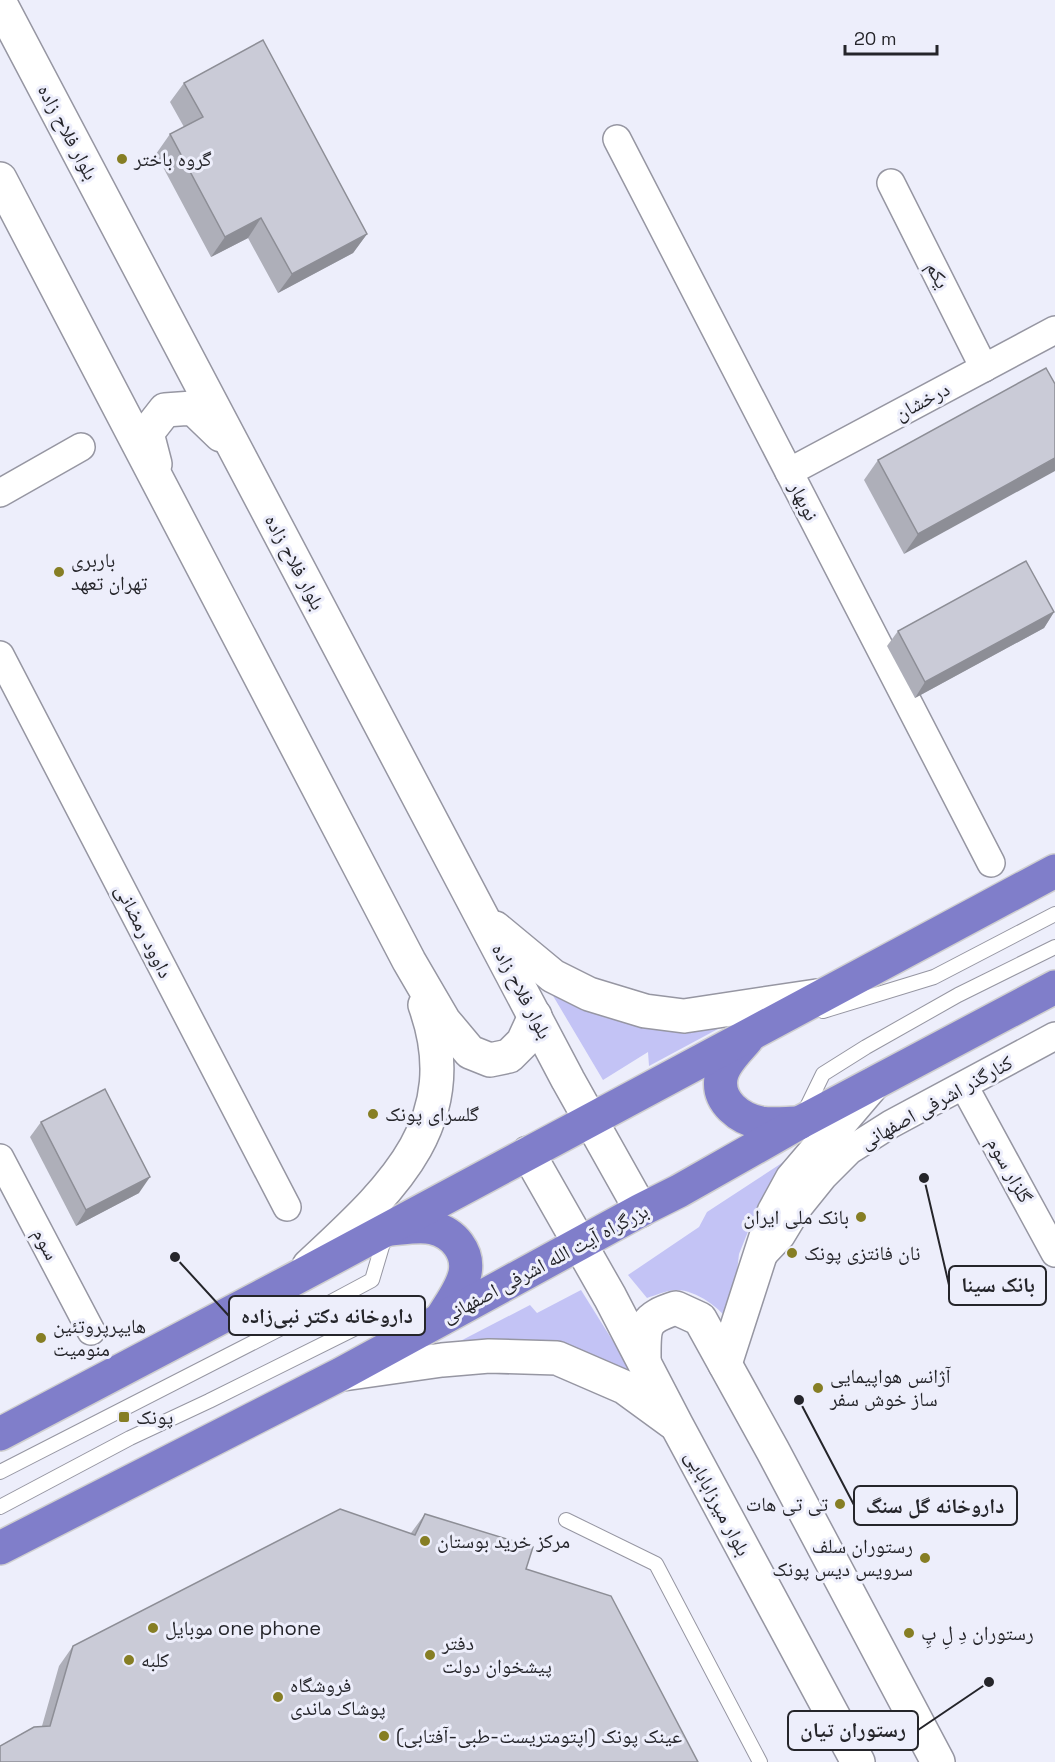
<svg xmlns="http://www.w3.org/2000/svg" width="1055" height="1762" font-family="'Space Grotesk','Noto Naskh Arabic',sans-serif">
<style>
.green{fill:#c3c3f5}
.lines{fill:none;stroke-linecap:round;stroke-linejoin:round}
.lane-casing{stroke:#9696a2;stroke-width:16}
.street-casing{stroke:#9696a2;stroke-width:30}
.secondary-casing{stroke:#9696a2;stroke-width:36}
.highway-casing{stroke:#cfcfd0;stroke-width:36}
.lane{stroke:#fff;stroke-width:14}
.street{stroke:#fff;stroke-width:27}
.secondary{stroke:#fff;stroke-width:33}
.highway{stroke:#807eca;stroke-width:33}
.wall{fill:#aeafb9}
.shaded-wall{fill:#8d8e96}
.building{fill:#cacbd7;stroke:#8d8e96;stroke-width:1.5}
.poi-dot{fill:#867e24;stroke:#edeefb;stroke-width:2}
.labels{text-anchor:middle;stroke-width:6;stroke-linejoin:round;paint-order:stroke}
.street-label{font-size:20px;fill:#25252a;stroke:#edeefb}
.poi-label{font-size:20px;fill:#25252a;stroke:#edeefb;text-anchor:start}
.leader{fill:none;stroke:#25252a;stroke-width:2}
.callout-dot{fill:#25252a;stroke:#edeefb;stroke-width:2}
.callout{fill:#edeefb;stroke:#25252a;stroke-width:2}
.callout-label{font-size:21px;text-anchor:middle;font-weight:bold;fill:#25252a}
</style>
<rect width="100%" height="100%" fill="#edeefb"/>
<g class="green">
<polygon points="549,989 604,1017 631,1022 742,1016 649,1066 648,1052 603,1080"/>
<path d="M814,1142L755,1214L739,1254L731,1324C721,1308 695,1289 675,1290C665,1291 656,1295 647,1298L628,1275L699,1227L707,1212Z"/>
<path d="M581,1290L636,1378L548,1343C513,1337 478,1345 443,1350L530,1305L537,1313Z"/>
</g>
<g class="lines">
<g class="lane-casing">
<g id="lane">
<polyline points="823,1011 934,977 1055,914"/>
<polyline points="804,1113 823,1074 866,1047 958,995 1055,947"/>
<polyline points="0,1472 299,1319 372,1280 386,1233"/>
<polyline points="0,1507 130,1438 209,1401 390,1311 431,1317"/>
<polyline points="566,1520 656,1564 760,1762"/>
</g>
</g>
<g class="street-casing">
<g id="street">
<polyline points="617,139 991,863"/>
<polyline points="891,183 984,368"/>
<polyline points="789,472 1055,330"/>
<polyline points="0,493 81,447"/>
<polyline points="0,655 287,1207"/>
<polyline points="964,1086 1055,1253"/>
<polyline points="0,1158 91,1331"/>
<polyline points="764,1254 781,1236 798,1208 823,1177 850,1150 891,1124 1055,1036"/>
</g>
</g>
<g class="secondary-casing">
<g id="secondary">
<polyline points="0,3 568,1080 641,1210"/>
<polyline points="0,179 409,961 444,1021 470,1052 490,1060 509,1056 523,1042 535,1016"/>
<polyline points="155,464 147,433 165,410 193,408 221,435"/>
<polyline points="495,928 553,976 589,994 645,1011 684,1016 817,996"/>
<polyline points="528,1153 610,1297 676,1424 858,1762"/>
<path d="M309,1266C388,1192 468,1124 425,1005"/>
<path d="M644,1360C644,1326 642,1319 676,1308L700,1319L773,1451L938,1762"/>
<polyline points="725,1364 774,1212 792,1179 873,1084"/>
<polyline points="343,1374 442,1360 489,1356 557,1358 624,1387 672,1422"/>
</g>
</g>
<g class="highway-casing">
<g id="highway">
<path d="M747,1039C738,1050 723,1063 721,1078C717,1102 740,1119 761,1123C773,1125 787,1123 799,1123"/>
<path d="M391,1229C404,1228 421,1225 433,1228C454,1233 469,1252 465,1273C462,1289 449,1305 441,1319"/>
<polyline points="0,1434 296,1278 1055,871"/>
<polyline points="0,1548 341,1374 641,1210 679,1191 799,1123 1055,987"/>
</g>
</g>
<use href="#lane" class="lane"/>
<use href="#street" class="street"/>
<use href="#secondary" class="secondary"/>
<use href="#highway" class="highway"/>
</g>
<g class="wall">
<polygon points="184,83 367,234 353,253 278,293 248,238 211,257 156,154 170,134 184,127 170,102"/>
<polygon points="1055,384 904,554 864,480 878,460"/>
<polygon points="1054,612 1044,628 915,698 887,646 898,631"/>
<polygon points="41,1122 139,1193 76,1226 30,1137"/>
<polygon points="425,1514 526,1569 698,1762 42,1726 59,1666 73,1646 411,1533"/>
</g>
<g class="shaded-wall">
<polygon points="261,218 248,238 211,257 225,237"/>
<polygon points="367,234 353,253 278,293 292,274"/>
<polygon points="1055,458 1055,471 904,554 918,534"/>
<polygon points="1054,612 1044,628 915,698 925,682"/>
<polygon points="150,1177 139,1193 76,1226 86,1210"/>
</g>
<g class="building">
<polygon points="263,40 367,234 292,274 261,218 225,237 170,134 203,117 184,83"/>
<polygon points="1046,368 1055,384 1055,458 918,534 878,460"/>
<polygon points="1026,561 1054,612 925,682 898,631"/>
<polygon points="105,1089 150,1177 86,1210 41,1122"/>
<polygon points="340,1509 415,1535 425,1514 533,1547 526,1569 611,1596 698,1762 0,1762 0,1746 34,1727 50,1726 73,1646"/>
</g>
<g class="poi-dot">
<circle cx="122" cy="159" r="6"/>
<circle cx="59" cy="572" r="6"/>
<circle cx="373" cy="1114" r="6"/>
<circle cx="861" cy="1217" r="6"/>
<circle cx="792" cy="1253" r="6"/>
<circle cx="41" cy="1338" r="6"/>
<circle cx="818" cy="1388" r="6"/>
<rect x="118" y="1411" width="12" height="12" rx="3"/>
<circle cx="840" cy="1504" r="6"/>
<circle cx="425" cy="1541" r="6"/>
<circle cx="925" cy="1558" r="6"/>
<circle cx="153" cy="1628" r="6"/>
<circle cx="909" cy="1633" r="6"/>
<circle cx="430" cy="1655" r="6"/>
<circle cx="129" cy="1660" r="6"/>
<circle cx="278" cy="1697" r="6"/>
<circle cx="384" cy="1736" r="6"/>
</g>
<g class="labels">
<g class="street-label">
<text transform="translate(68 132) rotate(62)" y="7">بلوار فلاح زاده</text>
<text transform="translate(938 275) rotate(63)" y="7">یکم</text>
<text transform="translate(922 401) rotate(-28)" y="7">درخشان</text>
<text transform="translate(804 501) rotate(63)" y="7">نوبهار</text>
<text transform="translate(295 562) rotate(62)" y="7">بلوار فلاح زاده</text>
<text transform="translate(144 931) rotate(63)" y="7">داوود رمضانی</text>
<text transform="translate(522 991) rotate(62)" y="7">بلوار فلاح زاده</text>
<text transform="translate(936 1102) rotate(-29)" y="7">کنارگذر اشرفی اصفهانی</text>
<text transform="translate(1010 1170) rotate(61)" y="7">گلزار سوم</text>
<text transform="translate(46 1244) rotate(62)" y="7">سوم</text>
<text transform="translate(545 1263) rotate(-28)" y="7">بزرگراه آیت الله اشرفی اصفهانی</text>
<text transform="translate(718 1503) rotate(62)" y="7">بلوار میرزابابایی</text>
</g>
<g class="poi-label">
<text x="134" y="166">گروه باختر</text>
<text x="71" y="567">باربری<tspan x="71" dy="23">تهران تعهد</tspan></text>
<text x="385" y="1121">گلسرای پونک</text>
<text x="849" y="1224" text-anchor="end">بانک ملی ایران</text>
<text x="804" y="1260">نان فانتزی پونک</text>
<text x="53" y="1333">هایپرپروتئین<tspan x="53" dy="23">منومیت</tspan></text>
<text x="830" y="1383">آژانس هواپیمایی<tspan x="830" dy="23">ساز خوش سفر</tspan></text>
<text x="136" y="1424">پونک</text>
<text x="828" y="1511" text-anchor="end">تی تی هات</text>
<text x="437" y="1548">مرکز خرید بوستان</text>
<text x="913" y="1553" text-anchor="end">رستوران سلف<tspan x="913" dy="23">سرویس دیس پونک</tspan></text>
<text x="165" y="1635">موبایل one phone</text>
<text x="921" y="1640">رستوران دِ لِ پِ</text>
<text x="442" y="1650">دفتر<tspan x="442" dy="23">پیشخوان دولت</tspan></text>
<text x="141" y="1667">کلبه</text>
<text x="290" y="1692">فروشگاه<tspan x="290" dy="23">پوشاک ماندی</tspan></text>
<text x="396" y="1743">عینک پونک (اپتومتریست-طبی-آفتابی)</text>
</g>
</g>
<path class="leader" d="M924 1178L949 1285M175 1257L229 1316M799 1400L854 1505M989 1682L918 1730"/>
<g class="callout-dot">
<circle cx="924" cy="1178" r="6"/>
<circle cx="175" cy="1257" r="6"/>
<circle cx="799" cy="1400" r="6"/>
<circle cx="989" cy="1682" r="6"/>
</g>
<g class="callout">
<rect x="949" y="1266" width="97" height="39" rx="6"/>
<rect x="229" y="1296" width="196" height="39" rx="6"/>
<rect x="854" y="1486" width="163" height="39" rx="6"/>
<rect x="788" y="1711" width="130" height="39" rx="6"/>
</g>
<g class="callout-label">
<text x="998" y="1292">بانک سینا</text>
<text x="327" y="1323">داروخانه دکتر نبی‌زاده</text>
<text x="935" y="1513">داروخانه گل سنگ</text>
<text x="853" y="1737">رستوران تیان</text>
</g>
<path d="M845 45v9h92v-9" fill="none" stroke="#25252a" stroke-width="3"/>
<text x="854" y="45" font-size="18" fill="#25252a" stroke="#edeefb" stroke-width="4.5" paint-order="stroke">20 m</text>
</svg>
